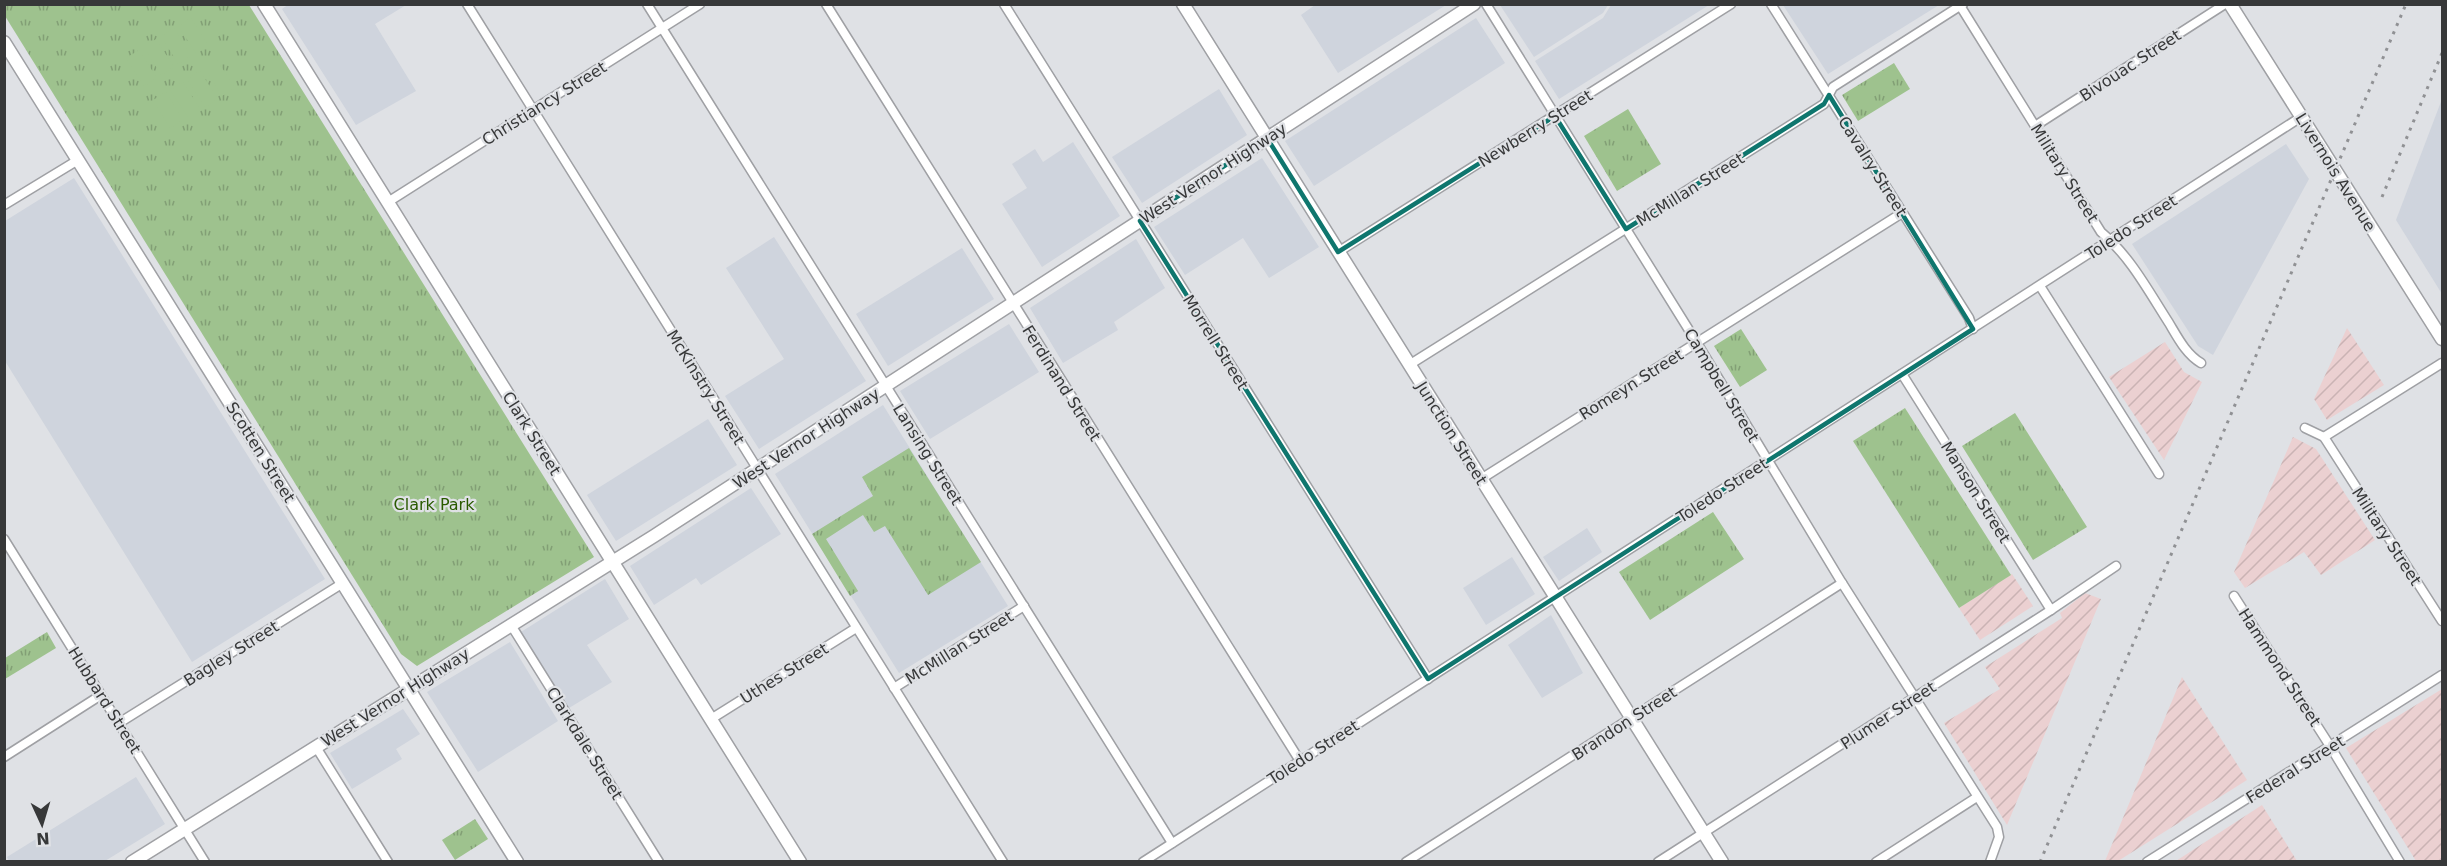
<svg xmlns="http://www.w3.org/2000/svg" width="2447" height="866" font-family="'DejaVu Sans',sans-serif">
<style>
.built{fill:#cfd4dd}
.industrial{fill:url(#industrial-furrows)}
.grass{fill:url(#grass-tufts)}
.garden{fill:#9ec28e}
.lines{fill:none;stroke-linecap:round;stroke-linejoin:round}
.street-casing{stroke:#9fa0a4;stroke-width:11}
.secondary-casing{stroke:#9fa0a4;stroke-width:15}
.street{stroke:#fff;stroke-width:8}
.secondary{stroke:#fff;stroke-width:12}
.rail{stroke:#909194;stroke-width:3;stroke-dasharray:3 6;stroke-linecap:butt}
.marked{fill:none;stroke:#0f766e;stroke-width:4.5;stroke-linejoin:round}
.labels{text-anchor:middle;stroke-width:4.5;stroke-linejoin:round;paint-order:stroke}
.street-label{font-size:16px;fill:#373839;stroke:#dfe1e5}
.park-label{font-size:16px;fill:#295a00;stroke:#dfe1e5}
</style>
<defs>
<pattern id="industrial-furrows" width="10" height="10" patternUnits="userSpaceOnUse" patternTransform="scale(1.5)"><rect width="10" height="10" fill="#ebd0d1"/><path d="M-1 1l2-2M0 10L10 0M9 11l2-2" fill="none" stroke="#cab3b4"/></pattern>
<pattern id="grass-tufts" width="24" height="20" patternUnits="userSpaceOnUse" patternTransform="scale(1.5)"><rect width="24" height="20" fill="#9ec28e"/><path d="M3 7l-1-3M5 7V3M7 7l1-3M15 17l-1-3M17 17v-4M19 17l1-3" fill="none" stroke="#829f75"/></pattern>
</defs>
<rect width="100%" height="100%" fill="#dfe1e5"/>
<g class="built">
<polygon points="289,4 406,5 375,24 416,91 356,125 282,9"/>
<polygon points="1315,5 1315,4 1446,5 1338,73 1301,15"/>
<polygon points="1500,5 1608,5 1603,13 1534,57"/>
<polygon points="1611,5 1709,5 1559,99 1535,61 1603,18"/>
<polygon points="1783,5 1939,5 1828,74"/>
<polygon points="1476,18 1505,63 1314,186 1285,141"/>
<polygon points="1219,89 1247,135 1142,203 1112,157"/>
<polygon points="2442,99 2442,294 2396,220"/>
<polygon points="1073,142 1120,216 1042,267 1002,204 1027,188 1012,164 1035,149 1043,162"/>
<polygon points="2286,144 2309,179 2213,355 2198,346 2132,244"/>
<polygon points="1262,158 1319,247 1269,278 1243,238 1185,275 1154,227"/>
<polygon points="74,178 325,579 192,662 5,361 5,221"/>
<polygon points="774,237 866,381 759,449 725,396 784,359 726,268"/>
<polygon points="1136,239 1165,288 1114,322 1118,330 1063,363 1030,308"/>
<polygon points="962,248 994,299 888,366 856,314"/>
<polygon points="1009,324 1039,372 930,439 900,391"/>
<polygon points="883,405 1008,606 899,673 775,474"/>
<polygon points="708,419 737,465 616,541 587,495"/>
<polygon points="751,488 781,534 701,585 696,578 654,605 630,566"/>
<polygon points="1587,528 1602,552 1559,581 1543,557"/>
<polygon points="1512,557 1535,594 1486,625 1463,588"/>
<polygon points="605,579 629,619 587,645 612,682 569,708 521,632"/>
<polygon points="1551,615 1583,673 1542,698 1508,645"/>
<polygon points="510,642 558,721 478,772 427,692"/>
<polygon points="403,709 420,734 396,749 402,759 352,789 330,753"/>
<polygon points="136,777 165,824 105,861 9,861 7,857"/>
</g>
<g class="industrial">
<polygon points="2347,328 2384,385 2327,420 2314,399"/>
<polygon points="2165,342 2184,372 2202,382 2164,460 2109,377"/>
<polygon points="2293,437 2316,449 2375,540 2321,575 2304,552 2245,588 2234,572"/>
<polygon points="2012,574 2033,606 1980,640 1959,608"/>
<polygon points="2085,593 2101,599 2007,825 1944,723 2000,689 1985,667 2062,618 2060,613"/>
<polygon points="2182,677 2247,780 2118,861 2105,861"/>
<polygon points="2442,689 2442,861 2416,861 2346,748"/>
<polygon points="2262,805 2297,861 2176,861"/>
</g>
<g class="grass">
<polygon points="5,4 249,5 594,557 417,666 401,654 5,16"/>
<polygon points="1894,63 1910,89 1858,121 1842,95"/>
<polygon points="1628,109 1661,164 1617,191 1584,136"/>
<polygon points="1741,329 1767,370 1740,387 1714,346"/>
<polygon points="1905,408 2011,575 1959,608 1853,441"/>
<polygon points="2015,413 2087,527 2033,560 1962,446"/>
<polygon points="909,448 981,562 928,595 885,526 874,532 863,515 826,539 858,591 850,596 812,534 873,496 862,477"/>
<polygon points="1713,512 1744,559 1650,620 1619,572"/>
<polygon points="47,632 56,648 5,679 5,658"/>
<polygon points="475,819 488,839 455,860 442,840"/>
</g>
<g class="garden">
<polygon points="191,18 208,45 196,53 178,26"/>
<polygon points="174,28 191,56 178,64 161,36"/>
<polygon points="156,39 174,67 161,75 144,47"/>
<polygon points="139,50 157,78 144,86 126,58"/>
<polygon points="217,60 235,88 222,96 205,68"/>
<polygon points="200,71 218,99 205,107 187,79"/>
<polygon points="183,82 200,109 188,117 170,90"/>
<polygon points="166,92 183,120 170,128 153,100"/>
</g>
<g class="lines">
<g class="street-casing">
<g id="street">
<polyline points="467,4 1003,862"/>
<polyline points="647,4 1172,843"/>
<polyline points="826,4 1300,761"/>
<polyline points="1004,4 1428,679"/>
<polyline points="1486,4 1697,343 1842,583 1997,827 1999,837 1990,862"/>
<polyline points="1771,4 1969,318 1973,329"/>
<path d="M1959,4L2101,232C2130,256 2149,292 2169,323C2178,338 2186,354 2201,363"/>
<polyline points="2035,126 2225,4"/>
<polyline points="388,202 700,4"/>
<polyline points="4,205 78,160"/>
<polyline points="1338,252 1731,4"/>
<polyline points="2040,286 2159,474"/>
<polyline points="1409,365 1824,104 1833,87 1963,4"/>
<polyline points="1902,374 2051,610"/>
<polyline points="2305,428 2324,437 2442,621"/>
<polyline points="2324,437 2442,363"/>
<polyline points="1481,479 1902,213"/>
<polyline points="4,539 205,862"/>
<polyline points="2234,596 2330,746 2400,862"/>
<polyline points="511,625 659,862"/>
<polyline points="894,688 1024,606"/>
<polyline points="711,719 856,628"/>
<polyline points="119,723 343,583"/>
<polyline points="316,747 388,862"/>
<polyline points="4,757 101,695"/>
<polyline points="1143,862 2301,117"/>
<polyline points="1406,862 1842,583"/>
<polyline points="1658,862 2051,610 2116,566"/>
<polyline points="1876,862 1977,797"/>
<polyline points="2147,862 2442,675"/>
</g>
</g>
<g class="secondary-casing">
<g id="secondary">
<polyline points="264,4 800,862"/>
<polyline points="1183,4 1722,862"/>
<polyline points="2230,4 2442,339"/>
<polyline points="4,42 517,862"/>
<polyline points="132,862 654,536 1474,4"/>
</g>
</g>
<use href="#street" class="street"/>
<use href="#secondary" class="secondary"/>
<g class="rail">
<polyline points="2382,197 2442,53"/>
<polyline points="2040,862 2406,4"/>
</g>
</g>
<path class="marked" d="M1829,95L1973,329L1428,679L1140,221L1267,138L1338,252L1555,116L1626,229L1824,104Z"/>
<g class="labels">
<g class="street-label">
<text transform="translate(2130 65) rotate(-33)" y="6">Bivouac Street</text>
<text transform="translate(544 103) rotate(-32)" y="6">Christiancy Street</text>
<text transform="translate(1535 128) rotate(-32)" y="6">Newberry Street</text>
<text transform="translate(1873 166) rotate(58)" y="6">Cavalry Street</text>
<text transform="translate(2336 172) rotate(58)" y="6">Livernois Avenue</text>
<text transform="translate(1213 173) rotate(-33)" y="6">West Vernor Highway</text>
<text transform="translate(2065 173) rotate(58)" y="6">Military Street</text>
<text transform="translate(1690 189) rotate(-32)" y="6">McMillan Street</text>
<text transform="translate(2131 227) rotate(-33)" y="6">Toledo Street</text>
<text transform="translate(1216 342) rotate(58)" y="6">Morrell Street</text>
<text transform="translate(1062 383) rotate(58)" y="6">Ferdinand Street</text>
<text transform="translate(1631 384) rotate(-32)" y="6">Romeyn Street</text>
<text transform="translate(1722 385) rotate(59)" y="6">Campbell Street</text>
<text transform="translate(706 387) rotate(58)" y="6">McKinstry Street</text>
<text transform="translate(532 433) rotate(58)" y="6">Clark Street</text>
<text transform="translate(1452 433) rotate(58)" y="6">Junction Street</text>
<text transform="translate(806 438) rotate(-33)" y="6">West Vernor Highway</text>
<text transform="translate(261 452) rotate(58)" y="6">Scotten Street</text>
<text transform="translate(928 454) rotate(58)" y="6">Lansing Street</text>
<text transform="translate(1722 490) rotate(-33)" y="6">Toledo Street</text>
<text transform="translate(1976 492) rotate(58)" y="6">Manson Street</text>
<text transform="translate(2387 536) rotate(57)" y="6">Military Street</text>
<text transform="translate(959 647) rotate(-32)" y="6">McMillan Street</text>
<text transform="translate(231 653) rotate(-32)" y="6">Bagley Street</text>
<text transform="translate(2280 667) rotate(57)" y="6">Hammond Street</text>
<text transform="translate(784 673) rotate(-32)" y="6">Uthes Street</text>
<text transform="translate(395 697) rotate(-32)" y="6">West Vernor Highway</text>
<text transform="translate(105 700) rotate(58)" y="6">Hubbard Street</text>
<text transform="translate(1888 715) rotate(-33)" y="6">Plumer Street</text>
<text transform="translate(1624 723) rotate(-33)" y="6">Brandon Street</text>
<text transform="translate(585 743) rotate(58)" y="6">Clarkdale Street</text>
<text transform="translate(1313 752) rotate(-33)" y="6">Toledo Street</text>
<text transform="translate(2295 769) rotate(-32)" y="6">Federal Street</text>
</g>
<g class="park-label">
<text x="434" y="510">Clark Park</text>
</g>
</g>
<rect width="2447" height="866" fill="none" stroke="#373839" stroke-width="12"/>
<g transform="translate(42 824) rotate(176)" stroke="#dfe1e5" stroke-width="4.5" paint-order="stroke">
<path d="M0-4.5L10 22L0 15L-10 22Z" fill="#373839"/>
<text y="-9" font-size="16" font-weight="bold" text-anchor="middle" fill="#373839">N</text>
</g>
</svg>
